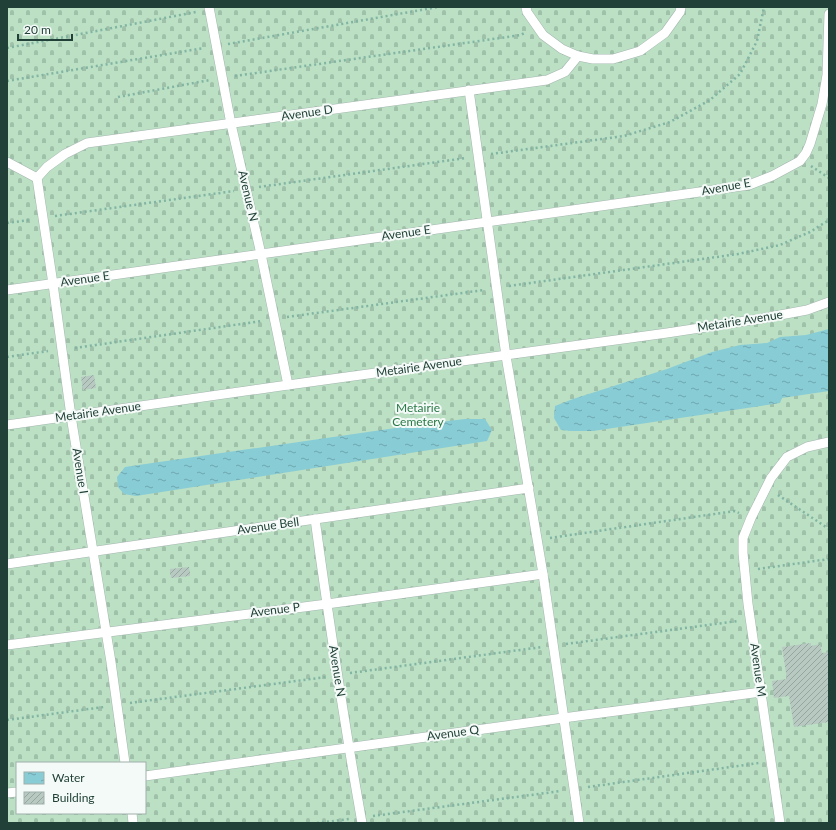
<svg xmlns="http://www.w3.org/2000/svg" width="836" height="830" font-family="Lato,sans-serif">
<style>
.cemetery{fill:url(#cemetery-stones);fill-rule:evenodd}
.water{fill:url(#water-ripples)}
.building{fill:url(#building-hatch)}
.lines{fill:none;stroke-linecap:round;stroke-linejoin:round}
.service-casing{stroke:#a5b7b0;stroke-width:10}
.path{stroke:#81b4a3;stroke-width:2.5;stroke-dasharray:2 3;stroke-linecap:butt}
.service{stroke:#fff;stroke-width:9}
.labels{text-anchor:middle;stroke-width:4;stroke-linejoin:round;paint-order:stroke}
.street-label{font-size:12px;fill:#214138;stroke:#f4faf7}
.park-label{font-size:12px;fill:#297a46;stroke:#f4faf7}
</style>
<defs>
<pattern id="cemetery-stones" width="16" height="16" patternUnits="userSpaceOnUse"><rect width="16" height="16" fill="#bbe0c4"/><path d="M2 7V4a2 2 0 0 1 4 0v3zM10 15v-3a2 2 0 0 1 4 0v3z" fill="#a0c1a9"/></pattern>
<pattern id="water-ripples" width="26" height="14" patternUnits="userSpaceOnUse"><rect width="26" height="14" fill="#88ccd6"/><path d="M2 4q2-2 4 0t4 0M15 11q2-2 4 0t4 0" fill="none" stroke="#6fa7af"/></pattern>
<pattern id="building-hatch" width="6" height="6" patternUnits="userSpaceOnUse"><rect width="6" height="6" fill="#b8c9c2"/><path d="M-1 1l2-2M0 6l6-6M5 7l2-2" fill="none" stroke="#95a59f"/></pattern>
</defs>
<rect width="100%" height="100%" fill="#e3eee9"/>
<path class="cemetery" d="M7,7H829V823H7ZM17,763H145V813H17Z"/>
<g class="water">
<polygon points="829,329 829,391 782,398 780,403 593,431 571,431 561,430 554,418 555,406 573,399 667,369 712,352 740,345 767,343 780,337 806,335"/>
<polygon points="465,419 485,419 492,430 487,441 136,496 124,494 118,487 117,477 125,467 423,424"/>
</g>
<g class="building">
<polygon points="94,375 96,388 83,390 81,377"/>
<polygon points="189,567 190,576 171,578 170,569"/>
<polygon points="811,643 811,646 820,644 822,653 829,652 829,722 794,727 789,696 774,698 772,681 787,679 782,647"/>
</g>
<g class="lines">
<g class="service-casing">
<g id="service">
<polyline points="209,7 231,124 261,254 288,385"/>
<polyline points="526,7 527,12 543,35 562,49 578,56 593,59 613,59 640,51 665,33 680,12 681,7"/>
<polyline points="469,90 506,356 543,574 579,823"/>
<polyline points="7,162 37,178"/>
<polyline points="37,178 53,284 71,416 111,662 125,763"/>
<polyline points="37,178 47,167 65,154 87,143 547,80 565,72 578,56"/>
<polyline points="7,290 749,185 772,176 800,161 806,153 810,144 822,104 827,75 829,14"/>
<polyline points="7,425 288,385 667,333 759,319 807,310 829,302"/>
<path d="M315,519C329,621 344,722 362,823"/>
<polyline points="7,564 529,488"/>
<polyline points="7,645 327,604 543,574"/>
<polyline points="145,776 563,718 761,692"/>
<polyline points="7,793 17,792"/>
<polyline points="132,813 133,823"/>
<polyline points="780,823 748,604 743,553 743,538 751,518 771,478 787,457 807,447 829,442"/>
</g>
</g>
<g class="path">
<polyline points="228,44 438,7"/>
<polyline points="7,48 196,12"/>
<polyline points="235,76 521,35 526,32"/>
<polyline points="7,81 204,48"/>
<polyline points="118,97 210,80"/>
<polyline points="491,154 624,136 670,122 710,100 740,74 757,41 764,7"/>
<polyline points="811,166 829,178"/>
<polyline points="259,187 466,158"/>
<polyline points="55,216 234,191"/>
<polyline points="7,223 30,220"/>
<polyline points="509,286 738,254 780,245 810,232 829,220"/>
<polyline points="287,317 484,290"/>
<polyline points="75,348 262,321"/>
<polyline points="7,357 48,351"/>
<polyline points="778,495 829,529"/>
<polyline points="550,538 735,511 739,513"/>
<polyline points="758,569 829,559"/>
<polyline points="566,644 738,621"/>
<polyline points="350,673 542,647"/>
<polyline points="130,703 326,677"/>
<polyline points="7,720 104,707"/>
<polyline points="588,787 759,763"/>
<polyline points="373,816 561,791"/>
<polyline points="317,823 349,819"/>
</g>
<use href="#service" class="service"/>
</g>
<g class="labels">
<g class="street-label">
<text transform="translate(307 113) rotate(-8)" y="4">Avenue D</text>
<text transform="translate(726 187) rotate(-10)" y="4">Avenue E</text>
<text transform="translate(248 196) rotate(77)" y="4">Avenue N</text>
<text transform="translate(406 233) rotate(-8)" y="4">Avenue E</text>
<text transform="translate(85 279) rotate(-8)" y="4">Avenue E</text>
<text transform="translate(740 321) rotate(-9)" y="4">Metairie Avenue</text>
<text transform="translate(419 367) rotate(-8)" y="4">Metairie Avenue</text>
<text transform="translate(98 412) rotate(-8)" y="4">Metairie Avenue</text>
<text transform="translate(80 471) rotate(81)" y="4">Avenue I</text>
<text transform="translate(268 526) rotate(-8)" y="4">Avenue Bell</text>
<text transform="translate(275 610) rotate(-7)" y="4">Avenue P</text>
<text transform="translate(758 670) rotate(82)" y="4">Avenue M</text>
<text transform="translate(337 671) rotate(81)" y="4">Avenue N</text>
<text transform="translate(453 733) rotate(-8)" y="4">Avenue Q</text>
</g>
<g class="park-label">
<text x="418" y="412">Metairie<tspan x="418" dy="14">Cemetery</tspan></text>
</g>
</g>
<rect width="836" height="830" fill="none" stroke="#214138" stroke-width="16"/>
<rect x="16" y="762" width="130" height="52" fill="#f4faf7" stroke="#a0b0ab"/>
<rect x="24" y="772" width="20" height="12" fill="url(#water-ripples)" stroke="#a0b0ab"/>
<text x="52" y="782" font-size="12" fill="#214138">Water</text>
<rect x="24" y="792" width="20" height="12" fill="url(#building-hatch)" stroke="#a0b0ab"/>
<text x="52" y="802" font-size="12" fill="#214138">Building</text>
<path d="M18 34v6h54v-6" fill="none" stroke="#214138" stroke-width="2"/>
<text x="24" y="34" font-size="12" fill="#214138" stroke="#f4faf7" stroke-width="3" paint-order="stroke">20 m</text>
</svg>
